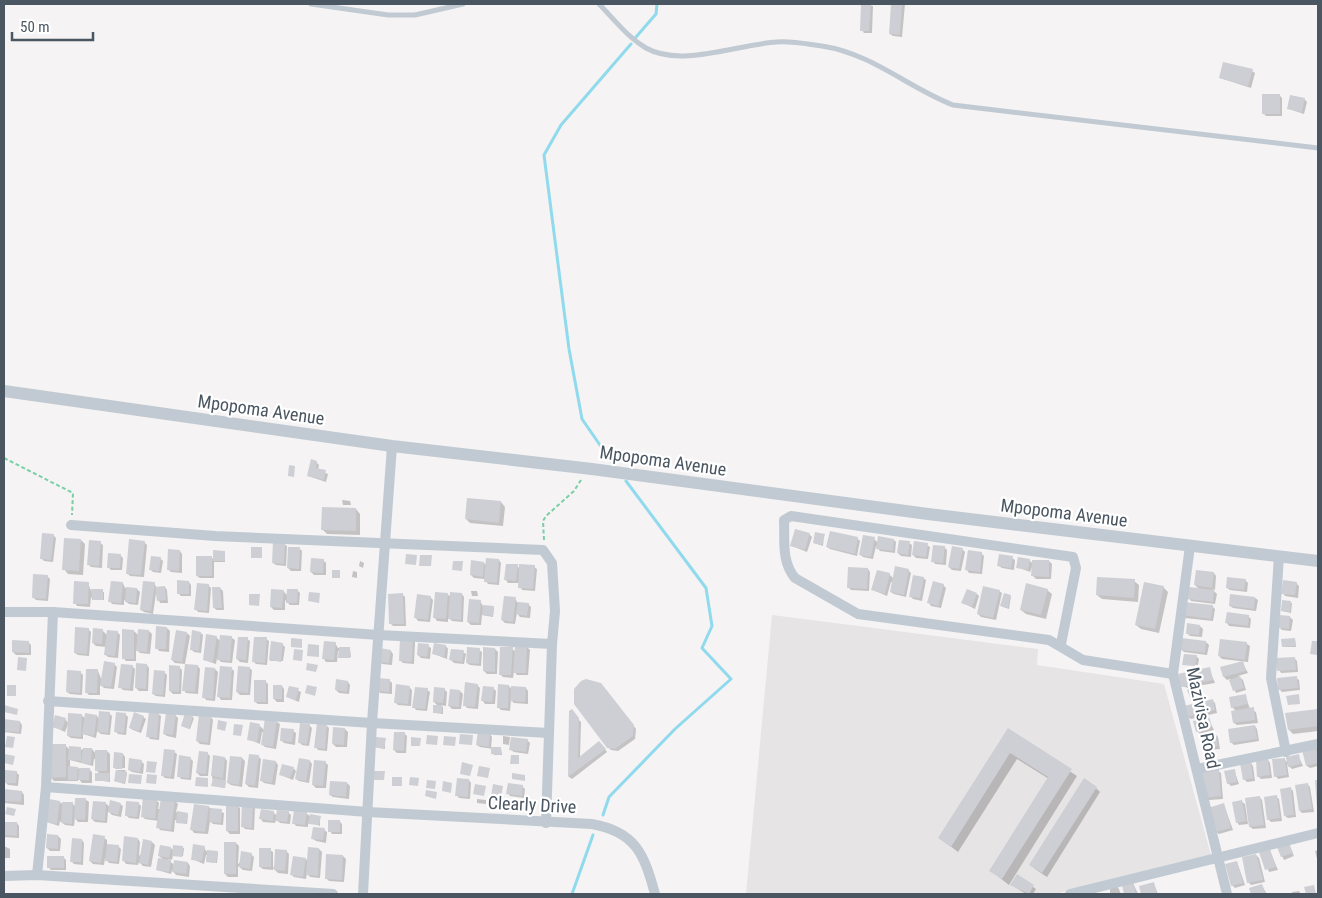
<svg xmlns="http://www.w3.org/2000/svg" width="1322" height="898" font-family="'Roboto Condensed',sans-serif">
<style>
.education{fill:#e6e4e5}
.shadow{fill:#0003}
.lines{fill:none;stroke-linecap:round;stroke-linejoin:round}
.stream{stroke:#90daee;stroke-width:3}
.building{fill:#cdcfd5}
.path{stroke:#7ad0a6;stroke-width:2;stroke-dasharray:4 2.5;stroke-linecap:butt}
.service{stroke:#c1cad2;stroke-width:5}
.minor{stroke:#c1cad2;stroke-width:10}
.tertiary{stroke:#c1cad2;stroke-width:12}
.labels{text-anchor:middle;stroke-width:4.5;stroke-linejoin:round;paint-order:stroke}
.street-label{font-size:18px;fill:#4a5661;stroke:#fff}
</style>
<rect width="100%" height="100%" fill="#f5f3f3"/>
<polygon class="education" points="772,615 1038,649 1037,665 1164,684 1211,855 1055,894 746,894"/>
<g class="shadow">
<polygon points="863,4 873,6 872,33 864,33 862,30"/>
<polygon points="893,4 905,4 902,37 893,36 890,34"/>
<polygon points="1252,71 1255,73 1251,88 1220,78"/>
<polygon points="1279,95 1282,98 1282,116 1266,116 1263,113"/>
<polygon points="1304,99 1307,102 1304,114 1289,109"/>
<polygon points="316,462 319,465 318,470 328,474 326,482 308,476"/>
<polygon points="342,500 350,501 351,505 343,505"/>
<polygon points="501,502 505,507 503,526 470,523 466,519"/>
<polygon points="356,509 360,514 360,535 327,534 322,529"/>
<polygon points="809,534 812,537 807,552 792,546"/>
<polygon points="53,535 56,538 53,562 44,561 41,558"/>
<polygon points="824,535 823,546 814,543"/>
<polygon points="857,538 860,541 857,556 830,549 827,547"/>
<polygon points="874,539 878,543 894,540 896,542 895,553 880,551 876,546 873,559 863,557 860,554"/>
<polygon points="81,540 85,544 83,575 68,574 64,569"/>
<polygon points="144,542 147,545 144,577 130,576 127,573"/>
<polygon points="100,543 103,545 102,568 91,567 88,564"/>
<polygon points="909,543 912,545 911,557 901,556 898,553"/>
<polygon points="284,544 287,546 286,566 276,565 273,563"/>
<polygon points="927,545 930,547 928,559 916,558 913,555"/>
<polygon points="944,547 947,550 946,565 935,564 933,561"/>
<polygon points="300,549 302,551 301,571 291,571 288,568"/>
<polygon points="962,549 965,552 961,571 952,570 949,567"/>
<polygon points="180,551 182,554 182,573 171,572 169,570"/>
<polygon points="225,552 225,562 214,562 214,578 200,578 197,576 212,558 214,560"/>
<polygon points="981,553 984,556 982,574 969,573 967,570"/>
<polygon points="120,555 123,558 122,570 111,570 108,567"/>
<polygon points="1012,558 1015,560 1014,570 1002,568 999,566"/>
<polygon points="161,559 163,561 161,573 153,572 150,569"/>
<polygon points="323,560 326,563 326,575 314,575 311,572"/>
<polygon points="499,560 501,563 499,585 488,584 485,579 474,578 471,575 484,563 487,566"/>
<polygon points="1029,560 1033,564 1030,572 1017,567"/>
<polygon points="360,561 364,563 363,568 359,566"/>
<polygon points="1049,561 1052,564 1051,579 1036,579 1033,576"/>
<polygon points="517,566 520,569 534,567 537,569 535,591 522,590 519,583 508,583 506,580"/>
<polygon points="868,569 870,572 869,591 851,590 848,587"/>
<polygon points="908,570 911,573 906,597 894,594 891,592 893,582 891,582 887,596 873,590 889,574 894,579"/>
<polygon points="353,571 357,572 357,578 352,577"/>
<polygon points="1214,573 1216,576 1215,590 1212,589 1217,594 1215,604 1191,601 1189,598 1200,590 1195,585"/>
<polygon points="47,576 50,579 48,601 36,600 33,597"/>
<polygon points="923,578 926,580 922,601 913,599 910,596"/>
<polygon points="1245,580 1248,583 1247,592 1230,590 1227,588"/>
<polygon points="1134,581 1139,585 1138,602 1102,599 1097,595"/>
<polygon points="189,582 191,585 191,596 181,596 178,593"/>
<polygon points="88,583 91,591 104,592 104,600 94,600 91,597 90,607 77,606 75,603"/>
<polygon points="123,583 125,588 137,589 140,592 138,605 129,604 124,600 124,605 112,604 110,601"/>
<polygon points="154,583 157,588 165,587 167,590 168,603 160,603 156,593 153,614 144,612 141,610"/>
<polygon points="1296,583 1299,586 1298,598 1285,596 1283,593"/>
<polygon points="208,585 211,588 209,613 198,612 196,609"/>
<polygon points="943,585 946,588 941,608 931,606 929,603"/>
<polygon points="1163,587 1168,592 1159,633 1141,629 1136,625"/>
<polygon points="220,588 223,591 224,610 217,610 214,608"/>
<polygon points="297,590 300,593 299,605 290,605 285,600 285,610 274,610 271,607 283,591 288,596"/>
<polygon points="1047,590 1052,594 1046,619 1026,614 1021,610"/>
<polygon points="471,591 477,591 478,596 472,596"/>
<polygon points="999,591 1002,593 996,620 981,617 978,614"/>
<polygon points="402,594 405,597 406,626 393,626 391,624"/>
<polygon points="447,594 451,597 462,594 464,597 463,622 452,621 448,617 448,622 437,621 435,618"/>
<polygon points="977,594 979,596 975,609 963,603"/>
<polygon points="1011,596 1009,609 1003,607 1002,606"/>
<polygon points="430,597 433,600 430,622 418,621 416,618"/>
<polygon points="1255,598 1258,600 1256,611 1233,608 1230,606"/>
<polygon points="515,599 518,603 528,604 531,607 530,618 520,617 517,613 515,624 505,623 502,620"/>
<polygon points="480,601 483,606 494,608 493,617 482,615 481,625 471,625 468,622"/>
<polygon points="1283,601 1292,603 1291,613 1282,611"/>
<polygon points="1184,603 1212,606 1215,609 1213,621 1185,618"/>
<polygon points="1248,616 1251,619 1250,628 1229,626 1227,623"/>
<polygon points="1290,617 1293,620 1291,631 1282,630 1280,628"/>
<polygon points="1200,626 1203,629 1202,637 1190,636 1187,633"/>
<polygon points="167,628 170,631 169,652 159,651 157,648"/>
<polygon points="88,629 91,632 89,656 78,655 75,653"/>
<polygon points="102,630 107,635 117,632 120,635 118,658 108,657 105,654 106,647 96,646 93,643"/>
<polygon points="139,630 149,631 152,634 150,654 140,653 136,649 136,661 126,661 123,658 134,631 139,636"/>
<polygon points="187,633 190,636 185,664 175,663 172,660"/>
<polygon points="201,633 203,635 201,653 194,652 192,650"/>
<polygon points="216,637 220,641 232,638 235,640 232,663 221,662 217,658 216,664 204,660"/>
<polygon points="247,639 250,641 248,663 240,662 237,659"/>
<polygon points="266,639 269,641 267,665 256,664 253,661"/>
<polygon points="412,640 415,642 414,664 403,663 400,660"/>
<polygon points="1221,640 1247,644 1250,646 1248,662 1222,659 1219,656"/>
<polygon points="1295,640 1296,647 1283,647"/>
<polygon points="28,642 31,645 31,655 16,655 13,652"/>
<polygon points="1206,642 1209,645 1207,655 1184,652 1181,649"/>
<polygon points="335,643 338,648 350,649 351,657 340,657 340,651 338,651 337,662 326,662 324,659"/>
<polygon points="282,644 285,647 283,661 271,661 270,660"/>
<polygon points="428,646 431,648 430,659 421,658 418,655"/>
<polygon points="446,646 448,649 447,659 434,654"/>
<polygon points="527,647 530,650 528,675 517,675 514,671 513,678 503,677 500,674 512,649 516,652"/>
<polygon points="495,649 498,652 497,674 487,674 484,671"/>
<polygon points="479,650 482,652 481,666 470,665 467,663"/>
<polygon points="391,651 393,654 392,665 382,664 380,661"/>
<polygon points="463,652 466,654 464,664 454,663 451,660"/>
<polygon points="1196,656 1199,659 1198,665 1184,664"/>
<polygon points="1294,658 1297,661 1298,672 1281,673 1279,670"/>
<polygon points="1242,662 1248,673 1238,676 1243,680 1246,690 1236,693 1230,679 1227,680 1224,677 1221,668"/>
<polygon points="114,664 117,667 114,689 104,688 100,684 100,695 89,695 86,692 98,671 102,681"/>
<polygon points="147,665 149,668 148,691 139,691 136,688"/>
<polygon points="132,666 135,669 133,691 123,690 120,687"/>
<polygon points="198,666 200,669 198,694 186,693 184,690"/>
<polygon points="179,667 182,670 181,694 173,694 170,691"/>
<polygon points="249,668 252,670 250,695 240,695 237,692"/>
<polygon points="215,669 218,672 215,701 206,700 204,697"/>
<polygon points="232,669 234,671 232,700 221,700 219,697"/>
<polygon points="1209,669 1215,683 1197,686 1205,702 1212,700 1215,703 1217,713 1191,719 1188,717 1196,704 1188,688 1182,686"/>
<polygon points="80,672 83,675 82,695 70,694 67,692"/>
<polygon points="164,672 167,675 165,697 156,696 153,694"/>
<polygon points="1296,678 1299,680 1300,690 1282,692 1279,689"/>
<polygon points="389,680 392,683 392,694 380,693 378,690"/>
<polygon points="265,681 268,684 268,704 258,704 255,702"/>
<polygon points="348,682 350,685 349,694 339,693 336,690"/>
<polygon points="477,685 480,688 478,709 467,708 465,705"/>
<polygon points="282,686 284,689 284,702 277,702 274,699"/>
<polygon points="509,686 512,690 526,688 528,691 528,704 514,703 511,700 510,711 501,710 498,707"/>
<polygon points="289,687 301,692 299,702 287,697"/>
<polygon points="409,687 412,690 411,706 398,705 396,703"/>
<polygon points="603,687 636,729 635,739 618,751 611,750 608,747"/>
<polygon points="493,688 496,691 495,704 485,704 483,701"/>
<polygon points="444,689 447,692 446,706 440,705 443,707 443,714 435,713 438,706 434,702"/>
<polygon points="427,690 430,692 427,711 416,710 414,707"/>
<polygon points="460,691 463,694 461,709 452,709 449,706"/>
<polygon points="1245,695 1250,709 1256,712 1258,723 1237,725 1234,723 1236,711 1232,707"/>
<polygon points="1317,711 1318,731 1293,734 1289,730"/>
<polygon points="571,712 581,722 580,757 602,745 607,752 572,779 569,777"/>
<polygon points="109,713 112,716 110,735 101,734 97,731 96,738 83,734 83,739 71,738 68,736 68,724 65,732 54,727 65,719 68,723 81,715 86,719 97,716 99,719"/>
<polygon points="125,714 128,717 126,735 118,734 115,731"/>
<polygon points="158,714 161,716 159,740 150,739 148,736"/>
<polygon points="175,715 178,718 176,738 167,736 164,734"/>
<polygon points="186,715 194,718 190,729 182,726"/>
<polygon points="143,717 146,719 141,733 133,730 130,728"/>
<polygon points="211,717 213,720 210,745 200,744 197,741"/>
<polygon points="1208,718 1214,730 1200,734 1197,731"/>
<polygon points="4,721 20,722 22,725 21,734 4,732"/>
<polygon points="277,722 280,724 276,749 265,747 262,744 264,733 262,732 260,744 248,739 260,726 264,730"/>
<polygon points="309,725 312,728 309,746 302,745 299,742"/>
<polygon points="327,726 329,728 327,751 318,750 316,747"/>
<polygon points="1255,726 1257,729 1259,741 1234,745 1231,742"/>
<polygon points="345,729 348,732 347,747 336,747 333,744"/>
<polygon points="1008,730 1077,776 1009,885 991,871 1049,779 1017,759 958,852 940,838"/>
<polygon points="293,731 296,733 295,745 284,743 282,741"/>
<polygon points="405,734 407,736 406,753 397,753 394,750"/>
<polygon points="490,734 492,737 491,748 501,748 502,755 494,755 493,749 480,747 477,745"/>
<polygon points="1215,734 1218,737 1220,749 1207,750 1204,748"/>
<polygon points="503,736 510,737 509,745 503,744"/>
<polygon points="385,740 385,749 375,747"/>
<polygon points="527,740 530,743 528,754 514,752 511,750"/>
<polygon points="65,745 70,750 92,749 96,754 107,751 110,754 110,782 96,780 100,774 96,770 96,759 94,759 93,766 70,760 70,768 89,769 92,772 92,783 82,783 78,778 78,781 54,781 50,777"/>
<polygon points="1316,747 1318,750 1318,766 1310,768 1307,766"/>
<polygon points="174,752 177,754 174,779 165,778 162,775"/>
<polygon points="207,753 210,756 208,776 200,776 197,773"/>
<polygon points="123,754 125,757 125,768 115,769"/>
<polygon points="1298,755 1303,766 1292,769 1287,764 1289,777 1278,779 1276,776 1284,759 1289,764"/>
<polygon points="231,757 242,758 245,761 242,787 231,785 228,783"/>
<polygon points="259,757 261,759 258,788 249,787 246,784"/>
<polygon points="190,758 193,761 191,780 181,779 179,776"/>
<polygon points="225,758 227,761 225,788 214,786 212,776"/>
<polygon points="1268,760 1270,763 1272,778 1261,779 1258,776"/>
<polygon points="141,761 144,764 143,774 132,772 129,770"/>
<polygon points="310,761 312,764 309,783 299,781 296,779"/>
<polygon points="276,762 278,765 275,785 264,783 260,779"/>
<polygon points="325,762 328,765 326,788 316,788 313,785"/>
<polygon points="1251,763 1253,766 1255,781 1247,782 1244,779"/>
<polygon points="293,768 296,771 293,780 281,775"/>
<polygon points="116,770 125,770 127,774 125,784 115,781"/>
<polygon points="1234,770 1239,784 1231,786 1228,783"/>
<polygon points="1218,771 1221,773 1223,799 1209,800 1206,797"/>
<polygon points="16,772 19,775 18,786 8,785 5,782"/>
<polygon points="469,780 471,783 470,799 459,798 457,795"/>
<polygon points="347,783 350,786 349,799 333,797 330,795"/>
<polygon points="1307,784 1310,787 1314,812 1302,813 1300,811"/>
<polygon points="523,787 525,789 524,798 510,796 508,793"/>
<polygon points="1096,788 1100,792 1047,877 1035,869 1031,865"/>
<polygon points="1290,788 1293,791 1296,817 1288,818 1285,816"/>
<polygon points="4,790 22,792 24,795 24,805 4,803"/>
<polygon points="1276,797 1279,799 1282,821 1271,822 1268,819"/>
<polygon points="1260,798 1262,800 1266,828 1253,829 1250,827"/>
<polygon points="477,799 486,800 486,804 477,803"/>
<polygon points="86,800 89,802 88,822 78,822 75,818 74,826 65,825 60,821 59,826 47,822 60,802 63,805 73,804 76,807"/>
<polygon points="156,800 159,803 158,809 160,809 175,801 178,804 176,812 188,815 187,824 175,820 174,832 160,830 158,827 159,821 145,819 142,816"/>
<polygon points="1242,802 1245,804 1248,824 1239,825 1237,822"/>
<polygon points="105,803 110,807 120,804 123,806 121,817 112,815 108,811 107,823 95,822 92,819"/>
<polygon points="138,803 141,806 139,819 129,818 126,815"/>
<polygon points="244,804 255,807 254,830 245,829 243,827"/>
<polygon points="1224,805 1233,830 1219,834 1216,832"/>
<polygon points="237,806 240,808 240,834 230,834 227,831"/>
<polygon points="208,807 224,813 223,825 213,824 210,821 208,834 194,833 192,830"/>
<polygon points="273,812 277,816 288,812 291,815 290,824 280,823 276,819 275,823 263,822 261,819"/>
<polygon points="306,813 311,817 320,817 320,826 308,822 308,827 296,826 294,823"/>
<polygon points="339,821 342,824 342,834 332,834 330,831"/>
<polygon points="4,823 17,823 19,826 19,838 4,837"/>
<polygon points="324,830 327,832 326,843 316,841 313,839"/>
<polygon points="58,836 61,839 60,851 50,851 47,848"/>
<polygon points="104,838 107,840 107,845 118,846 121,849 119,864 109,863 105,858 104,865 93,864 90,861"/>
<polygon points="138,839 140,842 139,856 152,842 155,845 151,867 143,866 139,862 138,865 126,864 124,861"/>
<polygon points="82,840 84,843 83,865 74,864 71,861"/>
<polygon points="236,843 239,846 238,864 251,854 254,857 252,871 243,870 238,866 238,877 228,877 225,874"/>
<polygon points="1288,844 1294,856 1284,860 1278,847"/>
<polygon points="4,846 10,849 10,858 4,858"/>
<polygon points="175,847 184,848 183,856 173,855 172,860 168,859 175,866 188,863 190,866 189,877 176,875 172,870 171,874 157,870 164,860 159,856 171,848 174,851"/>
<polygon points="204,847 206,851 218,853 217,863 208,862 208,855 206,855 204,864 192,859"/>
<polygon points="1268,847 1278,870 1269,872 1260,850"/>
<polygon points="319,849 322,852 320,878 310,877 307,873 306,879 294,877 291,874 306,859 308,862"/>
<polygon points="270,850 273,852 273,870 263,869 260,867"/>
<polygon points="1318,850 1318,863 1315,851"/>
<polygon points="286,851 289,854 288,874 278,873 273,868"/>
<polygon points="1256,855 1259,858 1265,882 1260,883 1267,894 1252,894 1251,888 1261,885 1260,883 1251,885 1249,883"/>
<polygon points="343,856 346,859 344,882 329,881 326,878"/>
<polygon points="64,858 66,860 66,870 51,870 48,867"/>
<polygon points="1237,862 1245,885 1235,888 1232,885"/>
<polygon points="1017,876 1036,889 1033,894 1026,894 1015,887"/>
<polygon points="1133,883 1138,894 1125,894 1123,886"/>
<polygon points="1154,884 1158,894 1143,894 1141,887"/>
<polygon points="1110,887 1118,887 1121,894 1110,894"/>
<polygon points="1299,891 1301,894 1292,894 1292,892"/>
</g>
<g class="lines">
<g class="stream">
<polyline points="636,37 656,14 657,4"/>
<polyline points="611,461 582,419 569,349 544,155 561,125 631,44"/>
<polyline points="603,815 609,797 675,729 731,679 702,648 712,626 706,588 626,481"/>
<polyline points="572,894 593,835"/>
</g>
</g>
<g class="building">
<polygon points="861,4 871,4 869,31 860,31"/>
<polygon points="891,4 902,4 900,35 889,34"/>
<polygon points="1223,62 1253,69 1248,86 1219,78"/>
<rect x="1262" y="94" width="18" height="20"/>
<polygon points="1290,95 1305,98 1302,112 1287,109"/>
<polygon points="311,459 317,461 316,468 326,470 324,480 307,476"/>
<polygon points="289,465 295,466 294,477 288,476"/>
<polygon points="467,498 501,501 499,523 465,519"/>
<polygon points="322,507 356,508 356,531 321,530"/>
<polygon points="795,529 810,533 805,550 790,546"/>
<polygon points="830,531 858,537 855,554 826,547"/>
<polygon points="815,532 825,534 822,545 813,543"/>
<polygon points="42,533 54,534 51,560 40,559"/>
<polygon points="863,535 875,537 871,557 859,555"/>
<polygon points="878,536 894,539 893,551 876,549"/>
<polygon points="64,538 81,539 79,571 62,570"/>
<polygon points="129,539 145,541 141,575 126,574"/>
<polygon points="89,540 101,541 99,566 87,565"/>
<polygon points="899,540 910,541 908,555 897,553"/>
<polygon points="914,541 928,543 926,557 912,555"/>
<polygon points="273,542 285,543 284,564 272,563"/>
<polygon points="933,545 945,546 943,563 931,562"/>
<polygon points="952,546 963,548 959,569 948,567"/>
<rect x="251" y="547" width="11" height="11"/>
<polygon points="288,547 300,547 299,569 287,568"/>
<polygon points="168,549 180,550 179,571 167,570"/>
<polygon points="213,550 225,551 225,561 213,561"/>
<polygon points="968,550 982,552 980,572 965,570"/>
<polygon points="108,553 121,554 120,568 107,568"/>
<polygon points="406,554 417,555 416,565 405,564"/>
<polygon points="999,554 1013,556 1011,568 997,566"/>
<polygon points="420,555 432,555 431,566 419,566"/>
<polygon points="151,556 161,557 159,571 149,570"/>
<rect x="196" y="556" width="16" height="20"/>
<polygon points="1018,557 1030,559 1028,570 1016,568"/>
<polygon points="311,558 324,559 323,573 310,572"/>
<polygon points="486,558 499,559 497,583 484,582"/>
<polygon points="471,560 484,562 483,577 470,575"/>
<polygon points="1032,560 1049,560 1049,577 1031,576"/>
<polygon points="453,561 463,561 462,571 452,570"/>
<polygon points="506,564 518,564 516,581 504,580"/>
<polygon points="519,564 535,565 533,589 518,588"/>
<polygon points="895,566 909,569 904,595 890,592"/>
<polygon points="848,567 868,568 867,589 847,588"/>
<rect x="332" y="570" width="8" height="8"/>
<polygon points="877,570 890,573 885,594 871,590"/>
<polygon points="1196,570 1214,572 1212,588 1194,585"/>
<polygon points="33,574 48,575 46,599 32,598"/>
<polygon points="913,575 924,577 920,598 909,597"/>
<polygon points="1097,577 1135,579 1134,598 1096,595"/>
<polygon points="1227,577 1246,579 1244,590 1226,588"/>
<polygon points="177,580 189,581 189,594 177,594"/>
<polygon points="1283,580 1297,582 1295,595 1281,594"/>
<polygon points="74,581 89,582 88,604 73,604"/>
<polygon points="111,581 123,582 121,603 108,602"/>
<polygon points="143,581 155,582 151,611 140,610"/>
<polygon points="933,581 944,584 938,606 927,603"/>
<polygon points="1144,582 1164,586 1155,629 1135,625"/>
<polygon points="197,583 209,584 207,611 194,610"/>
<polygon points="1026,583 1048,589 1041,615 1020,610"/>
<polygon points="165,586 166,600 157,601 155,587"/>
<polygon points="983,586 1000,590 993,618 977,614"/>
<polygon points="126,587 137,588 136,603 125,602"/>
<polygon points="212,587 220,587 222,608 213,608"/>
<polygon points="1189,587 1214,590 1213,602 1187,599"/>
<polygon points="91,589 103,589 103,600 92,600"/>
<polygon points="271,589 284,590 282,608 270,607"/>
<polygon points="287,589 298,589 297,603 286,603"/>
<polygon points="967,589 977,593 972,607 961,603"/>
<polygon points="309,592 320,593 319,603 308,601"/>
<polygon points="435,592 448,593 446,619 433,618"/>
<polygon points="450,592 462,593 461,620 448,619"/>
<polygon points="403,593 404,624 389,624 388,594"/>
<polygon points="1004,593 1011,595 1008,608 1000,606"/>
<polygon points="249,594 260,594 259,606 249,605"/>
<polygon points="417,594 431,596 428,620 414,618"/>
<polygon points="1230,594 1255,597 1254,609 1229,606"/>
<polygon points="504,596 516,597 513,622 501,620"/>
<polygon points="469,599 481,600 479,623 467,622"/>
<polygon points="1282,600 1291,601 1290,612 1281,611"/>
<polygon points="518,602 529,603 527,616 516,614"/>
<polygon points="1183,602 1213,605 1211,619 1181,615"/>
<polygon points="483,605 494,606 493,616 482,615"/>
<polygon points="1227,612 1249,615 1248,626 1225,623"/>
<polygon points="1280,615 1290,616 1289,629 1278,628"/>
<polygon points="1187,623 1200,625 1199,635 1186,634"/>
<polygon points="156,626 167,627 166,649 155,649"/>
<polygon points="75,627 89,628 87,654 74,653"/>
<polygon points="93,628 103,629 102,644 92,643"/>
<polygon points="122,629 134,630 134,659 122,659"/>
<polygon points="138,629 149,630 147,652 136,651"/>
<polygon points="107,630 118,631 115,656 104,655"/>
<polygon points="176,630 187,632 182,662 171,660"/>
<polygon points="192,630 201,632 199,651 190,650"/>
<polygon points="206,634 217,636 213,662 203,660"/>
<polygon points="220,635 232,636 230,661 217,660"/>
<polygon points="238,637 248,637 246,660 236,659"/>
<polygon points="254,637 267,637 265,663 252,662"/>
<polygon points="291,638 302,639 302,648 291,647"/>
<polygon points="400,638 413,638 412,662 399,661"/>
<polygon points="1181,638 1206,641 1205,653 1180,650"/>
<polygon points="1295,638 1296,646 1282,647 1281,639"/>
<polygon points="1220,639 1247,642 1245,660 1218,656"/>
<polygon points="12,640 29,641 29,653 12,652"/>
<polygon points="271,641 283,643 281,662 269,660"/>
<polygon points="324,641 336,642 334,660 322,659"/>
<polygon points="1312,641 1318,641 1318,655 1310,654"/>
<polygon points="418,643 429,644 427,657 417,655"/>
<polygon points="434,643 446,645 444,657 432,654"/>
<polygon points="308,644 319,645 319,657 307,656"/>
<polygon points="515,646 527,646 526,673 513,673"/>
<polygon points="339,647 350,647 350,658 338,658"/>
<polygon points="467,647 480,648 479,664 466,663"/>
<polygon points="483,647 495,648 495,672 483,671"/>
<polygon points="500,647 513,647 511,675 499,675"/>
<polygon points="380,648 391,650 389,663 378,662"/>
<polygon points="294,649 303,650 302,661 293,660"/>
<polygon points="451,649 464,650 462,662 449,660"/>
<polygon points="1184,654 1197,655 1195,666 1182,665"/>
<polygon points="18,657 27,658 26,671 17,670"/>
<polygon points="1295,657 1296,670 1277,671 1276,658"/>
<polygon points="104,661 115,663 111,687 100,686"/>
<polygon points="1243,661 1246,671 1223,677 1220,667"/>
<polygon points="136,663 147,664 146,689 135,688"/>
<polygon points="307,663 318,665 316,672 306,670"/>
<polygon points="121,664 133,665 130,689 118,688"/>
<polygon points="185,664 198,665 195,692 182,691"/>
<polygon points="169,665 180,666 179,692 169,691"/>
<polygon points="220,666 232,667 230,698 217,697"/>
<polygon points="238,666 250,667 248,693 236,692"/>
<polygon points="205,667 215,668 213,699 202,698"/>
<polygon points="1210,667 1213,680 1181,687 1178,674"/>
<polygon points="86,669 98,669 97,693 85,693"/>
<polygon points="67,670 81,671 80,693 66,692"/>
<polygon points="154,670 165,671 163,695 152,694"/>
<polygon points="1240,676 1244,688 1233,691 1229,680"/>
<polygon points="1297,676 1298,688 1278,690 1277,678"/>
<polygon points="377,678 390,679 389,692 376,691"/>
<polygon points="336,679 348,681 347,692 335,690"/>
<polygon points="586,679 601,683 634,725 633,736 615,749 607,748 574,704 574,689 581,681"/>
<rect x="254" y="680" width="12" height="22"/>
<polygon points="465,682 478,684 475,707 463,706"/>
<polygon points="396,684 410,686 408,704 394,703"/>
<polygon points="498,684 509,685 508,708 497,708"/>
<rect x="7" y="685" width="9" height="11"/>
<rect x="273" y="685" width="9" height="14"/>
<polygon points="307,685 317,687 315,696 305,693"/>
<polygon points="1198,685 1203,697 1192,702 1187,690"/>
<polygon points="289,686 299,688 296,700 286,697"/>
<polygon points="483,686 494,687 492,702 481,701"/>
<polygon points="511,686 526,687 525,702 510,701"/>
<polygon points="415,687 428,688 425,709 412,708"/>
<polygon points="434,687 445,688 443,703 433,702"/>
<polygon points="450,689 460,690 459,707 448,706"/>
<polygon points="1246,694 1248,704 1231,708 1229,697"/>
<polygon points="1299,694 1300,704 1288,705 1286,696"/>
<polygon points="1213,699 1215,710 1187,717 1184,706"/>
<polygon points="4,705 18,709 17,715 4,712"/>
<rect x="433" y="705" width="9" height="8"/>
<polygon points="1254,707 1255,720 1233,723 1231,711"/>
<polygon points="572,709 579,718 578,758 599,741 606,749 568,777 569,711"/>
<polygon points="1318,709 1318,726 1288,730 1285,713"/>
<polygon points="99,711 110,712 108,733 97,732"/>
<polygon points="149,711 159,712 157,738 146,737"/>
<polygon points="116,712 126,713 124,733 114,732"/>
<polygon points="134,712 144,716 139,731 129,728"/>
<polygon points="68,713 82,714 81,737 67,736"/>
<polygon points="85,713 97,715 94,736 82,734"/>
<polygon points="166,713 176,714 173,735 163,734"/>
<polygon points="185,713 193,716 189,729 181,726"/>
<polygon points="199,714 211,716 208,743 196,741"/>
<polygon points="55,715 66,718 62,730 52,727"/>
<polygon points="1209,716 1212,727 1196,732 1193,721"/>
<polygon points="265,718 277,720 273,747 261,745"/>
<polygon points="4,719 20,721 19,732 4,731"/>
<polygon points="218,720 227,722 225,731 217,729"/>
<polygon points="250,722 260,724 257,742 247,740"/>
<polygon points="300,723 310,724 307,744 298,743"/>
<polygon points="317,723 327,724 325,749 314,748"/>
<polygon points="234,724 243,725 241,736 233,735"/>
<polygon points="1255,725 1257,739 1230,743 1228,729"/>
<polygon points="333,727 345,728 344,745 332,744"/>
<polygon points="281,728 294,729 292,742 280,741"/>
<polygon points="1008,728 1072,769 1002,879 989,871 1048,777 1010,753 951,847 938,838"/>
<polygon points="478,731 490,733 489,747 476,745"/>
<polygon points="394,732 405,732 404,751 393,750"/>
<polygon points="1215,733 1218,746 1203,748 1201,735"/>
<polygon points="460,734 473,735 472,745 459,744"/>
<polygon points="427,735 438,736 437,745 426,744"/>
<polygon points="7,736 15,737 13,748 5,747"/>
<polygon points="444,736 456,737 455,746 443,745"/>
<polygon points="376,737 386,738 384,749 374,747"/>
<polygon points="411,737 421,738 420,746 411,746"/>
<polygon points="511,737 528,739 526,752 509,750"/>
<polygon points="48,744 66,744 66,777 49,778"/>
<polygon points="69,746 81,747 81,761 68,760"/>
<polygon points="1316,746 1318,763 1306,766 1302,750"/>
<polygon points="491,747 501,747 501,755 491,754"/>
<polygon points="83,748 92,748 91,764 81,763"/>
<polygon points="164,749 175,750 171,777 161,776"/>
<rect x="95" y="750" width="12" height="21"/>
<polygon points="199,751 208,752 206,774 196,773"/>
<polygon points="114,752 123,753 122,769 113,768"/>
<polygon points="4,754 15,756 13,765 4,763"/>
<polygon points="249,754 259,755 255,786 245,784"/>
<polygon points="1299,754 1301,764 1288,767 1286,757"/>
<polygon points="179,755 191,757 189,778 177,777"/>
<polygon points="213,755 225,757 223,778 211,776"/>
<polygon points="511,755 519,755 519,764 510,764"/>
<polygon points="230,756 242,757 239,785 227,783"/>
<polygon points="129,758 142,760 140,772 128,770"/>
<polygon points="299,758 310,760 306,781 295,779"/>
<polygon points="1285,758 1287,775 1274,777 1272,759"/>
<polygon points="263,759 276,761 272,783 260,781"/>
<polygon points="1268,759 1270,775 1257,777 1256,760"/>
<polygon points="314,760 326,761 323,786 312,785"/>
<polygon points="147,761 157,762 155,773 146,772"/>
<polygon points="462,762 473,765 470,776 460,774"/>
<polygon points="1251,762 1253,778 1243,780 1240,763"/>
<polygon points="282,764 294,767 290,778 279,775"/>
<polygon points="68,766 78,767 77,780 68,780"/>
<polygon points="479,766 490,768 488,778 477,776"/>
<polygon points="79,768 90,768 89,780 78,780"/>
<polygon points="1219,769 1221,796 1205,798 1202,771"/>
<polygon points="1235,769 1237,782 1227,784 1224,771"/>
<polygon points="5,770 17,771 16,783 4,783"/>
<polygon points="116,770 127,772 124,784 114,781"/>
<polygon points="374,771 385,771 384,780 373,780"/>
<polygon points="95,773 110,773 109,781 95,781"/>
<polygon points="512,773 525,775 525,781 512,779"/>
<polygon points="129,774 142,775 141,784 128,783"/>
<polygon points="147,774 157,775 156,784 146,783"/>
<polygon points="196,777 208,778 208,787 195,786"/>
<rect x="392" y="777" width="10" height="9"/>
<polygon points="410,777 419,778 418,786 409,785"/>
<polygon points="213,778 226,780 225,788 211,786"/>
<polygon points="457,778 469,779 468,797 455,796"/>
<polygon points="1084,778 1097,787 1042,873 1029,865"/>
<polygon points="427,780 436,781 435,789 426,788"/>
<polygon points="1315,780 1318,780 1318,808 1317,808"/>
<polygon points="330,781 347,782 346,797 329,795"/>
<polygon points="443,781 452,783 451,793 442,791"/>
<polygon points="508,783 523,785 522,796 506,794"/>
<polygon points="1308,783 1312,809 1299,811 1295,785"/>
<polygon points="475,784 486,786 484,796 473,794"/>
<polygon points="493,784 503,786 501,797 491,796"/>
<polygon points="1291,787 1294,815 1284,816 1280,789"/>
<polygon points="4,789 22,791 21,802 4,801"/>
<polygon points="426,790 437,792 436,799 425,796"/>
<polygon points="1277,795 1280,818 1267,820 1264,797"/>
<polygon points="1260,796 1264,825 1249,827 1245,798"/>
<polygon points="143,797 157,799 155,819 141,817"/>
<polygon points="75,798 86,798 85,820 74,819"/>
<polygon points="161,798 175,800 171,830 156,828"/>
<polygon points="49,799 60,801 57,824 46,822"/>
<polygon points="110,800 121,803 118,815 108,812"/>
<polygon points="1242,800 1246,821 1236,823 1232,802"/>
<polygon points="93,801 106,802 105,821 91,819"/>
<polygon points="126,801 139,802 137,817 125,816"/>
<polygon points="62,802 73,802 72,824 61,823"/>
<polygon points="242,803 253,803 252,828 241,827"/>
<polygon points="1224,803 1231,828 1215,832 1208,808"/>
<polygon points="194,804 209,806 205,832 190,830"/>
<rect x="226" y="804" width="12" height="27"/>
<polygon points="7,807 16,809 14,816 5,814"/>
<polygon points="210,808 222,809 221,823 209,822"/>
<polygon points="261,809 274,811 273,821 259,819"/>
<polygon points="277,810 289,811 287,822 275,821"/>
<polygon points="294,810 307,811 305,825 292,824"/>
<polygon points="177,811 188,813 186,824 176,823"/>
<polygon points="310,814 321,816 319,825 308,824"/>
<rect x="328" y="820" width="12" height="12"/>
<polygon points="4,822 17,822 17,836 4,835"/>
<polygon points="313,827 325,828 323,840 311,839"/>
<polygon points="47,834 58,835 58,849 46,848"/>
<polygon points="93,834 105,836 101,863 89,861"/>
<polygon points="124,836 138,838 136,863 122,861"/>
<polygon points="72,838 82,839 81,862 70,862"/>
<polygon points="143,839 152,841 148,865 139,863"/>
<rect x="224" y="842" width="12" height="32"/>
<polygon points="1289,843 1293,853 1281,857 1277,847"/>
<polygon points="107,844 119,845 117,862 105,861"/>
<polygon points="193,844 205,846 202,861 191,860"/>
<polygon points="160,845 171,847 169,858 158,856"/>
<polygon points="173,845 183,846 182,857 172,856"/>
<polygon points="1269,846 1276,867 1265,870 1258,849"/>
<polygon points="308,847 319,848 318,876 306,875"/>
<rect x="259" y="848" width="12" height="19"/>
<polygon points="275,849 287,850 285,871 274,870"/>
<polygon points="207,850 218,851 216,863 206,862"/>
<polygon points="241,851 252,853 250,869 239,867"/>
<polygon points="326,854 343,855 342,880 325,879"/>
<polygon points="1256,854 1263,880 1247,883 1242,857"/>
<rect x="47" y="856" width="17" height="12"/>
<polygon points="293,856 306,858 303,877 290,875"/>
<polygon points="158,858 171,860 169,872 156,870"/>
<polygon points="174,860 188,862 186,874 172,872"/>
<polygon points="1237,861 1243,883 1231,886 1225,864"/>
<polygon points="1017,874 1034,885 1029,894 1010,885"/>
<polygon points="1133,882 1136,894 1124,894 1122,885"/>
<polygon points="1154,882 1157,894 1141,894 1139,886"/>
<polygon points="1262,884 1266,894 1251,894 1249,888"/>
<polygon points="1314,885 1316,894 1306,894 1304,887"/>
</g>
<g class="lines">
<g class="path">
<polyline points="4,458 73,493 72,515"/>
<polyline points="544,540 543,521 546,516 574,491 581,480"/>
</g>
<g class="service">
<polyline points="311,4 388,15 415,15 463,4"/>
<path d="M599,4C614,19 627,37 646,48C681,68 738,44 777,42C792,41 807,44 822,46C873,54 907,87 953,105L1318,148"/>
</g>
<g class="minor">
<polyline points="71,525 215,536 543,550 552,563 555,611 552,644 546,823"/>
<polyline points="1190,546 1173,674 1227,894"/>
<polyline points="1279,556 1271,678 1286,752"/>
<polyline points="4,612 53,612 379,635 552,644"/>
<path d="M1061,644L1076,568L1073,557L791,516L784,520C785,540 781,561 795,578L858,614L1049,640L1083,660L1173,674"/>
<polyline points="48,701 372,723 549,733"/>
<polyline points="1197,769 1318,744"/>
<path d="M46,787L368,812L592,824C636,832 644,854 655,894"/>
<polyline points="37,875 46,787 53,612"/>
<polyline points="4,876 37,875 333,894"/>
<polyline points="363,894 372,723 392,446"/>
<polyline points="1070,894 1318,833"/>
</g>
<polyline class="tertiary" points="4,391 392,446 592,469 928,514 1318,561"/>
</g>
<g class="labels">
<g class="street-label">
<text transform="translate(261 410) rotate(8)" y="6">Mpopoma Avenue</text>
<text transform="translate(663 461) rotate(8)" y="6">Mpopoma Avenue</text>
<text transform="translate(1064 513) rotate(7)" y="6">Mpopoma Avenue</text>
<text transform="translate(1203 718) rotate(78)" y="6">Mazivisa Road</text>
<text transform="translate(532 805) rotate(3)" y="6">Clearly Drive</text>
</g>
</g>
<rect width="1322" height="898" fill="none" stroke="#4a5661" stroke-width="10"/>
<path d="M12 32v8h81v-8" fill="none" stroke="#4a5661" stroke-width="2.5"/>
<text x="20" y="32" font-size="15" fill="#4a5661" stroke="#ffffff" stroke-width="4" paint-order="stroke">50 m</text>
</svg>
